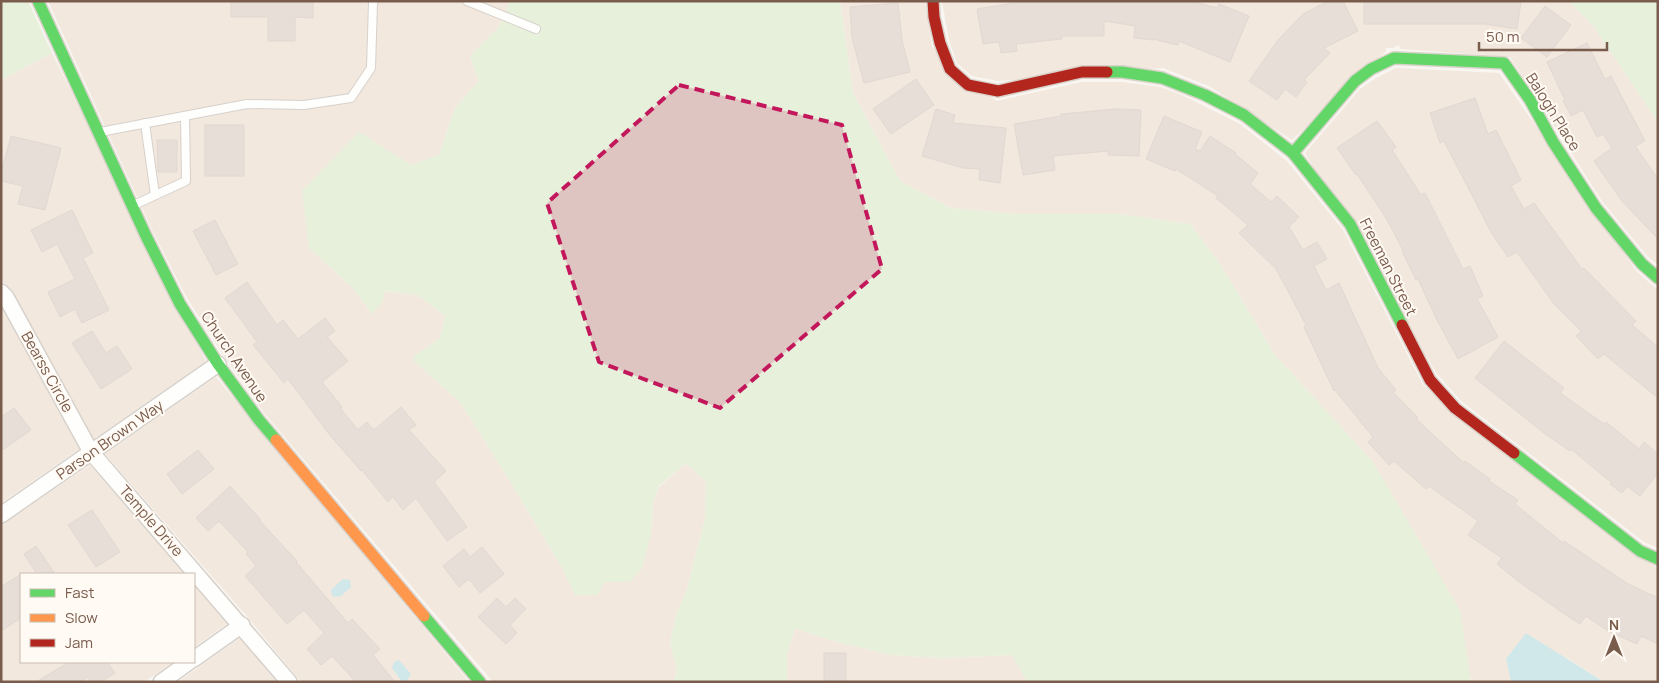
<svg xmlns="http://www.w3.org/2000/svg" width="1659" height="683" font-family="Manrope,sans-serif">
<style>
.residential{fill:#f2e8de}
.green{fill:#e7f0db}
.water{fill:#d0e8ea}
.building{fill:#e6ded7;stroke:#e2d8d2}
.lines{fill:none;stroke-linecap:round;stroke-linejoin:round}
.lane-casing{stroke:#d7d1cb;stroke-width:10}
.street-casing{stroke:#d7d1cb;stroke-width:18}
.fast-casing{stroke:#d9d2cb;stroke-width:14}
.slow-casing{stroke:#d9d2cb;stroke-width:14}
.jam-casing{stroke:#d9d2cb;stroke-width:14}
.lane{stroke:#fefefd;stroke-width:8}
.street{stroke:#fefefd;stroke-width:15}
.fast{stroke:#63d668;stroke-width:11}
.slow{stroke:#ff974d;stroke-width:11}
.jam{stroke:#b3261e;stroke-width:11}
.marked{fill:#c2185b;fill-opacity:0.2;stroke:#c2185b;stroke-width:4;stroke-dasharray:10 6;stroke-linejoin:round}
.labels{text-anchor:middle;stroke-width:4;stroke-linejoin:round;paint-order:stroke}
.street-label{font-size:15px;fill:#7a5c4d;stroke:#fffaf3}
</style>
<rect width="100%" height="100%" fill="#f9f5f0"/>
<g class="residential">
<polygon points="48,1 510,1 499,27 470,56 479,81 455,108 439,155 412,165 309,248 352,287 372,314 384,291 418,295 445,316 440,338 413,357 413,360 460,402 503,470 561,566 575,595 605,582 630,582 651,535 653,503 659,487 686,463 706,482 705,519 686,593 676,615 670,644 677,669 674,682 493,682 265,414 225,358 187,298 153,232"/>
<polygon points="840,1 925,1 932,47 996,101 1082,82 1122,82 1160,87 1182,95 1240,124 1287,161 1343,230 1423,385 1658,569 1658,682 1604,682 1567,658 1506,659 1511,682 1471,682 1471,678 1373,462 1275,355 1220,264 1190,224 1119,214 1015,214 951,208 900,181 853,93"/>
<polygon points="942,1 1569,1 1594,27 1658,122 1658,265 1648,257 1602,201 1510,57 1400,49 1399,45 1393,48 1386,48 1386,51 1292,140 1209,86 1163,68 998,81 972,76 957,63 949,40"/>
<polygon points="52,53 206,361 94,439 11,289 1,280 1,80"/>
<polygon points="1396,68 1499,73 1637,272 1658,290 1658,548 1644,542 1461,401 1437,374 1305,153 1360,89 1376,78"/>
<polygon points="1,306 79,449 1,503"/>
<polygon points="216,377 469,682 301,682 249,619 244,612 243,612 105,454"/>
<polygon points="90,465 185,574 21,574 21,662 173,662 144,682 1,682 1,526"/>
<polygon points="194,584 228,623 194,647"/>
<polygon points="795,628 830,640 891,655 941,658 1013,655 1027,682 787,682 787,653"/>
<polygon points="240,638 277,682 178,682"/>
</g>
<g class="green">
<polygon points="1,1 28,1 52,53 1,80"/>
<polygon points="510,1 840,1 853,93 900,181 951,208 1015,214 1119,214 1190,224 1220,264 1275,355 1373,462 1460,610 1471,682 1027,682 1012,655 941,658 891,655 830,640 795,628 787,653 787,682 674,682 677,669 670,644 676,615 686,593 705,519 706,482 686,463 659,486 653,503 651,535 642,568 630,582 605,582 597,595 575,595 561,566 503,470 460,402 413,360 413,357 440,338 445,316 418,295 385,291 382,303 372,314 352,287 309,248 302,191 359,132 411,165 439,155 455,108 479,81 470,56 499,27"/>
<polygon points="1569,1 1658,1 1658,122 1594,27"/>
</g>
<g class="water">
<polygon points="343,579 350,580 351,587 341,596 334,597 332,595 331,590"/>
<polygon points="1526,633 1604,682 1511,682 1506,659"/>
<polygon points="399,660 411,674 406,682 402,682 392,668 394,662"/>
</g>
<g class="building">
<polygon points="231,1 313,1 313,18 295,17 295,41 268,41 268,17 231,17"/>
<polygon points="1026,1 1191,1 1217,8 1219,4 1249,16 1230,62 1179,41 1178,45 1153,39 1153,40 1134,38 1135,26 1104,21 1104,36 1062,36 1062,39 1016,44 1017,51 1001,53 999,42 983,44 977,9"/>
<polygon points="1328,1 1343,1 1358,31 1324,48 1330,53 1304,80 1307,82 1296,97 1285,89 1277,100 1249,81 1278,40 1303,14"/>
<polygon points="1364,1 1521,1 1517,29 1485,24 1364,24"/>
<polygon points="898,3 902,40 910,72 864,83 852,38 850,7"/>
<polygon points="1545,6 1571,25 1547,57 1521,38"/>
<polygon points="1587,43 1605,79 1611,76 1645,141 1635,146 1658,179 1658,239 1622,201 1594,161 1612,148 1603,134 1597,137 1583,110 1571,116 1563,101 1565,100 1547,62"/>
<polygon points="916,79 934,105 891,134 873,109"/>
<polygon points="1475,98 1488,134 1496,130 1521,180 1511,186 1524,209 1534,203 1582,269 1584,268 1636,321 1632,325 1658,347 1658,398 1604,354 1598,359 1576,336 1581,331 1554,304 1517,252 1508,257 1492,234 1444,141 1440,143 1430,113"/>
<polygon points="936,109 955,115 953,123 1006,128 1000,183 979,180 980,169 963,168 922,156"/>
<polygon points="1116,109 1141,110 1139,156 1108,155 1108,151 1053,156 1055,170 1023,175 1014,124 1061,116 1061,114"/>
<polygon points="1164,116 1202,132 1195,149 1200,151 1210,136 1236,153 1235,154 1258,173 1250,184 1271,202 1277,196 1299,217 1289,227 1303,250 1317,242 1327,259 1314,266 1326,290 1339,283 1378,368 1396,390 1393,392 1418,418 1416,419 1464,463 1465,461 1490,479 1489,481 1518,500 1515,504 1563,543 1564,541 1628,584 1658,598 1658,644 1641,636 1637,644 1608,631 1586,616 1580,624 1563,613 1519,582 1497,564 1502,558 1468,535 1478,521 1429,486 1426,489 1394,461 1389,465 1368,442 1373,437 1335,390 1334,391 1304,327 1306,325 1275,267 1274,267 1239,233 1248,225 1216,198 1218,196 1176,169 1175,171 1146,159"/>
<polygon points="1377,121 1396,147 1392,150 1421,195 1425,193 1463,269 1470,266 1483,296 1477,299 1498,337 1458,359 1437,320 1418,279 1416,280 1402,251 1403,250 1386,218 1357,174 1356,175 1337,148"/>
<rect x="205" y="125" width="39" height="51"/>
<polygon points="11,136 61,148 45,210 18,204 23,186 1,181 1,173"/>
<polygon points="157,140 177,140 177,172 158,172"/>
<polygon points="72,210 93,253 83,258 109,310 82,323 75,309 60,317 48,292 75,279 57,244 42,252 31,230"/>
<polygon points="215,220 238,264 216,275 193,231"/>
<polygon points="247,282 277,325 283,320 298,339 325,318 335,331 327,337 348,361 322,382 342,407 340,408 358,430 367,422 374,430 401,407 416,425 409,430 446,471 434,482 467,527 447,541 416,498 403,510 393,497 388,502 362,470 361,471 329,434 288,379 284,383 253,345 257,342 225,298"/>
<polygon points="92,331 106,353 117,346 132,369 101,389 72,343"/>
<polygon points="1504,341 1564,388 1560,393 1604,424 1606,422 1639,449 1644,442 1658,454 1658,473 1640,496 1627,486 1622,493 1610,484 1612,483 1571,449 1570,451 1544,433 1475,378"/>
<polygon points="14,408 31,430 1,451 1,417"/>
<polygon points="198,450 214,469 182,494 167,474"/>
<polygon points="230,486 261,520 260,521 297,561 296,562 348,623 352,619 380,649 373,655 395,682 356,682 332,656 321,665 307,649 324,633 304,610 287,624 245,576 256,566 246,554 248,552 219,521 208,531 196,518"/>
<polygon points="92,510 120,552 96,567 68,525"/>
<polygon points="36,546 55,574 37,574 24,554"/>
<polygon points="482,547 504,574 480,593 469,579 459,587 443,566 464,549 470,557"/>
<polygon points="21,574 21,618 1,631 1,587"/>
<polygon points="497,598 506,607 515,598 526,609 510,625 517,633 506,644 478,617"/>
<rect x="824" y="653" width="22" height="29"/>
<polygon points="69,662 107,662 115,673 101,682 91,682 88,677 80,682 36,682"/>
</g>
<g class="lines">
<g class="lane-casing">
<g id="lane">
<polyline points="467,1 536,29"/>
<polyline points="145,123 155,195"/>
<polyline points="100,132 247,104 304,105 351,98 371,68 373,2 374,1"/>
<polyline points="134,205 186,181 185,116"/>
</g>
</g>
<g class="street-casing">
<g id="street">
<polyline points="1,292 6,297 91,452 289,682"/>
<polyline points="1,515 218,364"/>
<polyline points="194,659 242,625"/>
<polyline points="161,682 189,662"/>
</g>
</g>
<g class="fast-casing">
<g id="fast">
<polyline points="38,1 146,236 180,304 218,364 259,420 276,440"/>
<polyline points="1107,72 1122,72 1162,78 1205,95 1244,115 1293,153 1350,224 1402,325"/>
<polyline points="1293,153 1355,81 1371,69 1394,58 1504,63 1530,100 1553,142 1596,208 1642,264 1658,278"/>
<polyline points="1514,453 1640,551 1658,559"/>
<polyline points="424,616 480,682"/>
</g>
</g>
<g class="slow-casing">
<polyline id="slow" points="276,440 424,616"/>
</g>
<g class="jam-casing">
<g id="jam">
<polyline points="933,1 934,17 940,43 950,69 968,85 998,91 1082,72 1107,72"/>
<polyline points="1402,325 1430,380 1455,408 1514,453"/>
</g>
</g>
<use href="#lane" class="lane"/>
<use href="#street" class="street"/>
<use href="#fast" class="fast"/>
<use href="#slow" class="slow"/>
<use href="#jam" class="jam"/>
</g>
<path class="marked" d="M679,85L842,125L882,269L720,408L599,362L547,203Z"/>
<g class="labels">
<g class="street-label">
<text transform="translate(1553 112) rotate(58)" y="5">Balogh Place</text>
<text transform="translate(1388 267) rotate(63)" y="5">Freeman Street</text>
<text transform="translate(234 357) rotate(56)" y="5">Church Avenue</text>
<text transform="translate(47 372) rotate(61)" y="5">Bearss Circle</text>
<text transform="translate(110 440) rotate(-35)" y="5">Parson Brown Way</text>
<text transform="translate(151 521) rotate(49)" y="5">Temple Drive</text>
</g>
</g>
<rect width="1659" height="683" fill="none" stroke="#7a5c4d" stroke-width="5"/>
<rect x="20" y="573" width="175" height="90" fill="#fffaf3" stroke="#cabbb1"/>
<rect x="30" y="589" width="25" height="8" fill="#63d668" stroke="#cabbb1"/>
<text x="65" y="598" font-size="15" fill="#7a5c4d">Fast</text>
<rect x="30" y="614" width="25" height="8" fill="#ff974d" stroke="#cabbb1"/>
<text x="65" y="623" font-size="15" fill="#7a5c4d">Slow</text>
<rect x="30" y="639" width="25" height="8" fill="#b3261e" stroke="#cabbb1"/>
<text x="65" y="648" font-size="15" fill="#7a5c4d">Jam</text>
<g transform="translate(1614 638)" stroke="#fffaf3" stroke-width="4" paint-order="stroke">
<path d="M0-4L9 19L0 12L-9 19Z" fill="#7a5c4d"/>
<text y="-8" font-size="14" font-weight="bold" text-anchor="middle" fill="#7a5c4d">N</text>
</g>
<path d="M1479 42v8h128v-8" fill="none" stroke="#7a5c4d" stroke-width="2.5"/>
<text x="1486" y="42" font-size="15" fill="#7a5c4d" stroke="#fffaf3" stroke-width="4" paint-order="stroke">50 m</text>
</svg>
